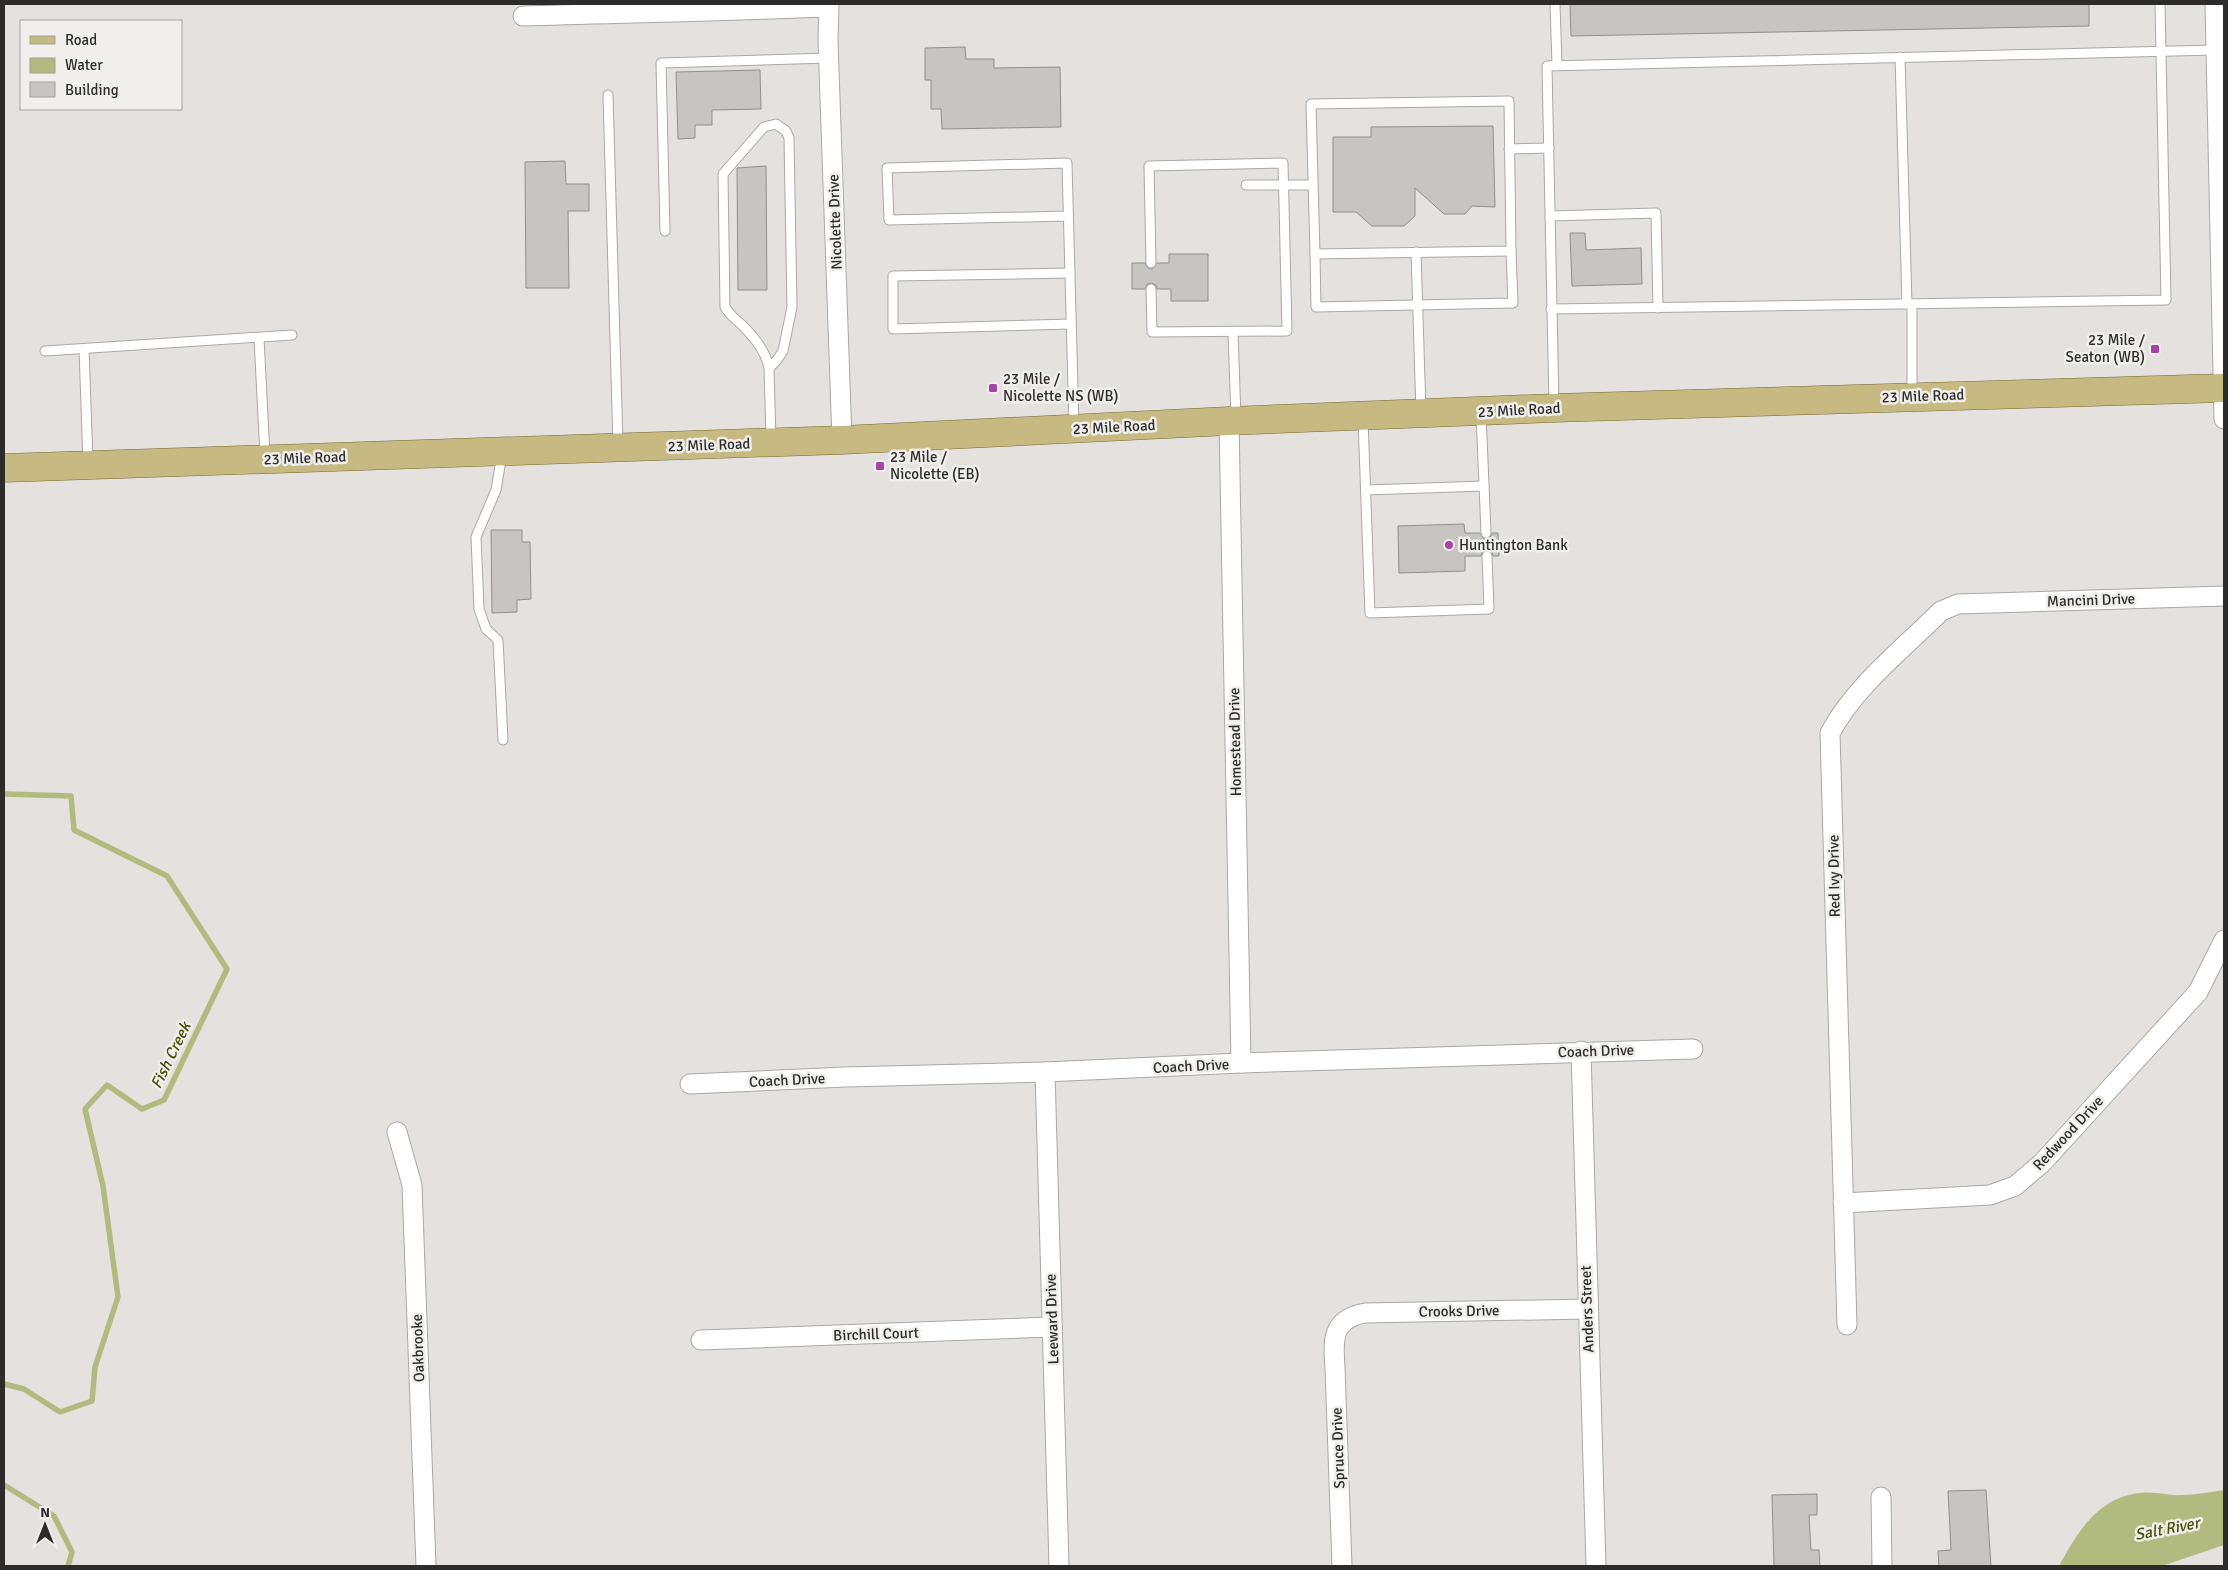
<svg xmlns="http://www.w3.org/2000/svg" width="2228" height="1570" font-family="Signika,sans-serif">
<style>
.water{fill:#b1bb7f}
.lines{fill:none;stroke-linecap:round;stroke-linejoin:round}
.stream{stroke:#b1bb7f;stroke-width:5.5}
.building{fill:#c8c4c2;stroke:#918e8c}
.lane-casing{stroke:#aaa8a5;stroke-width:11}
.street-casing{stroke:#aaa8a5;stroke-width:21}
.primary-casing{stroke:#78692e;stroke-width:29}
.lane{stroke:#fff;stroke-width:9}
.street{stroke:#fff;stroke-width:19}
.primary{stroke:#c6b982;stroke-width:28}
.poi-dot{fill:#a742a6;stroke:#f1efec;stroke-width:2}
.labels{text-anchor:middle;stroke-width:5;stroke-linejoin:round;paint-order:stroke}
.street-label{font-size:15px;fill:#2d2c2b;stroke:#f1efec}
.poi-label{font-size:15px;fill:#2d2c2b;stroke:#f1efec;text-anchor:start}
.water-label{font-size:16px;font-style:italic;fill:#49500a;stroke:#f1efec}
</style>
<rect width="100%" height="100%" fill="#e4e1de"/>
<path class="water" d="M2224,1490V1545L2162,1566H2059C2077,1533 2098,1497 2140,1493C2154,1491 2169,1496 2182,1495C2196,1495 2210,1492 2224,1490Z"/>
<g class="lines">
<g class="stream">
<polyline points="4,794 71,796 74,830 167,876 227,969 164,1100 142,1109 107,1085 85,1109 103,1186 118,1297 95,1367 92,1401 60,1412 24,1389 4,1384"/>
<polyline points="4,1485 54,1516 72,1552 68,1566"/>
</g>
</g>
<g class="building">
<polygon points="1570,4 2089,4 2089,26 1571,36"/>
<polygon points="965,47 966,59 994,59 994,68 1060,67 1061,127 942,129 941,109 931,109 931,80 925,80 925,48"/>
<polygon points="760,70 761,109 712,110 712,125 695,125 695,138 678,139 676,72"/>
<polygon points="1493,126 1495,207 1472,206 1465,214 1444,214 1415,188 1415,216 1404,226 1372,226 1356,212 1333,212 1333,137 1371,137 1371,127"/>
<polygon points="565,161 566,184 589,184 589,211 568,211 569,288 526,288 525,162"/>
<polygon points="766,166 767,290 738,290 737,168"/>
<polygon points="1570,233 1585,233 1586,250 1641,248 1642,284 1572,286"/>
<polygon points="1169,254 1208,254 1208,301 1171,301 1171,289 1157,289 1156,285 1151,283 1147,284 1145,289 1132,289 1132,263 1145,263 1148,268 1152,269 1157,263 1169,263"/>
<polygon points="1464,524 1465,533 1480,533 1484,539 1490,538 1492,533 1498,533 1499,556 1493,556 1492,552 1487,550 1483,551 1481,556 1465,556 1465,571 1399,573 1398,526"/>
<polygon points="491,530 522,530 522,542 530,542 531,599 517,600 517,612 492,613"/>
<polygon points="1986,1490 1991,1566 1939,1566 1938,1551 1951,1550 1948,1491"/>
<polygon points="1817,1494 1817,1515 1809,1515 1811,1550 1819,1550 1820,1566 1774,1566 1772,1495"/>
</g>
<g class="lines">
<g class="lane-casing">
<g id="lane">
<polyline points="1555,4 1557,65"/>
<polyline points="1900,57 1907,304"/>
<polyline points="608,95 618,445"/>
<polygon points="1509,101 1511,251 1315,254 1311,104"/>
<polyline points="1509,149 1549,148"/>
<polyline points="1246,185 1313,185"/>
<path d="M1068,216L889,220L887,168L1067,163C1069,251 1072,338 1074,426"/>
<polyline points="1550,216 1656,213 1658,308"/>
<polyline points="665,231 661,63 829,58"/>
<polyline points="1416,252 1421,412"/>
<polyline points="1315,254 1316,307 1513,303 1511,251"/>
<polyline points="1151,263 1149,166 1283,163 1287,331 1152,332 1151,289"/>
<polyline points="1070,273 893,276 893,329 1071,324"/>
<polyline points="1912,304 1912,394"/>
<polyline points="1551,309 2166,300 2160,4"/>
<polyline points="1233,332 1236,418"/>
<polyline points="259,338 265,456"/>
<polyline points="84,349 88,462"/>
<polyline points="45,351 292,335"/>
<path d="M769,368C766,352 755,338 744,327C737,320 730,316 725,307L723,174L764,127L776,124L786,131L789,138L792,307L783,351L777,360L769,368L771,440"/>
<polyline points="1554,405 1547,66 2215,50"/>
<polyline points="1481,413 1486,533"/>
<polyline points="1363,419 1370,613 1489,609 1487,556"/>
<polyline points="502,454 496,490 476,537 479,609 486,629 498,640 503,740"/>
<polyline points="1366,490 1484,486"/>
</g>
</g>
<g class="street-casing">
<g id="street">
<polyline points="829,4 828,41 842,440"/>
<polyline points="2215,4 2224,419"/>
<path d="M523,16C625,13 726,11 828,7"/>
<polyline points="1229,421 1241,1063"/>
<polyline points="1581,1051 1596,1566"/>
<polyline points="1045,1072 1059,1566"/>
<polyline points="690,1084 845,1077 1045,1072 1241,1063 1693,1049"/>
<polyline points="397,1132 412,1185 426,1566"/>
<polyline points="1843,1203 1990,1195 2015,1186 2042,1163 2198,992 2224,940"/>
<path d="M1847,1325L1830,733C1855,686 1904,648 1941,611L1958,604L2224,596"/>
<polyline points="701,1340 1052,1327"/>
<polyline points="1881,1497 1882,1566"/>
<path d="M1342,1566L1335,1368C1333,1341 1331,1319 1365,1313L1587,1309"/>
</g>
</g>
<g class="primary-casing">
<polyline id="primary" points="4,468 842,440 1229,421 1554,408 2224,388"/>
</g>
<use href="#lane" class="lane"/>
<use href="#street" class="street"/>
<use href="#primary" class="primary"/>
</g>
<g class="poi-dot">
<rect x="2150" y="344" width="10" height="10" rx="2.5"/>
<rect x="988" y="383" width="10" height="10" rx="2.5"/>
<rect x="875" y="461" width="10" height="10" rx="2.5"/>
<circle cx="1449" cy="545" r="5"/>
</g>
<g class="labels">
<g class="street-label">
<text transform="translate(835 222) rotate(-92)" y="5">Nicolette Drive</text>
<text transform="translate(1923 396) rotate(-2)" y="5">23 Mile Road</text>
<text transform="translate(1519 410) rotate(-3)" y="5">23 Mile Road</text>
<text transform="translate(1114 427) rotate(-3)" y="5">23 Mile Road</text>
<text transform="translate(709 445) rotate(-2)" y="5">23 Mile Road</text>
<text transform="translate(305 458) rotate(-2)" y="5">23 Mile Road</text>
<text transform="translate(2091 600) rotate(-2)" y="5">Mancini Drive</text>
<text transform="translate(1235 742) rotate(-91)" y="5">Homestead Drive</text>
<text transform="translate(1834 876) rotate(-91)" y="5">Red Ivy Drive</text>
<text transform="translate(1596 1051) rotate(-2)" y="5">Coach Drive</text>
<text transform="translate(1191 1066) rotate(-3)" y="5">Coach Drive</text>
<text transform="translate(787 1080) rotate(-3)" y="5">Coach Drive</text>
<text transform="translate(2068 1133) rotate(-47)" y="5">Redwood Drive</text>
<text transform="translate(1587 1309) rotate(-92)" y="5">Anders Street</text>
<text transform="translate(1459 1311) rotate(-1)" y="5">Crooks Drive</text>
<text transform="translate(1052 1319) rotate(-92)" y="5">Leeward Drive</text>
<text transform="translate(876 1334) rotate(-2)" y="5">Birchill Court</text>
<text transform="translate(418 1348) rotate(-92)" y="5">Oakbrooke</text>
<text transform="translate(1338 1448) rotate(-92)" y="5">Spruce Drive</text>
</g>
<g class="poi-label">
<text x="2145" y="345" text-anchor="end">23 Mile /<tspan x="2145" dy="17">Seaton (WB)</tspan></text>
<text x="1003" y="384">23 Mile /<tspan x="1003" dy="17">Nicolette NS (WB)</tspan></text>
<text x="890" y="462">23 Mile /<tspan x="890" dy="17">Nicolette (EB)</tspan></text>
<text x="1459" y="550">Huntington Bank</text>
</g>
<g class="water-label">
<text transform="translate(170 1055) rotate(-64)" y="6">Fish Creek</text>
<text transform="translate(2167 1528) rotate(-11)" y="6">Salt River</text>
</g>
</g>
<rect width="2228" height="1570" fill="none" stroke="#2d2c2b" stroke-width="10"/>
<rect x="20" y="20" width="162" height="90" fill="#f1efec" stroke="#a3a19f"/>
<rect x="30" y="36" width="25" height="8" fill="#c6b982" stroke="#a3a19f"/>
<text x="65" y="45" font-size="15" fill="#2d2c2b">Road</text>
<rect x="30" y="58" width="25" height="15" fill="#b1bb7f" stroke="#a3a19f"/>
<text x="65" y="70" font-size="15" fill="#2d2c2b">Water</text>
<rect x="30" y="82" width="25" height="15" fill="#c8c4c2" stroke="#a3a19f"/>
<text x="65" y="95" font-size="15" fill="#2d2c2b">Building</text>
<g transform="translate(45 1525)" stroke="#f1efec" stroke-width="4" paint-order="stroke">
<path d="M0-4L9 19L0 12L-9 19Z" fill="#2d2c2b"/>
<text y="-8" font-size="14" font-weight="bold" text-anchor="middle" fill="#2d2c2b">N</text>
</g>
</svg>
